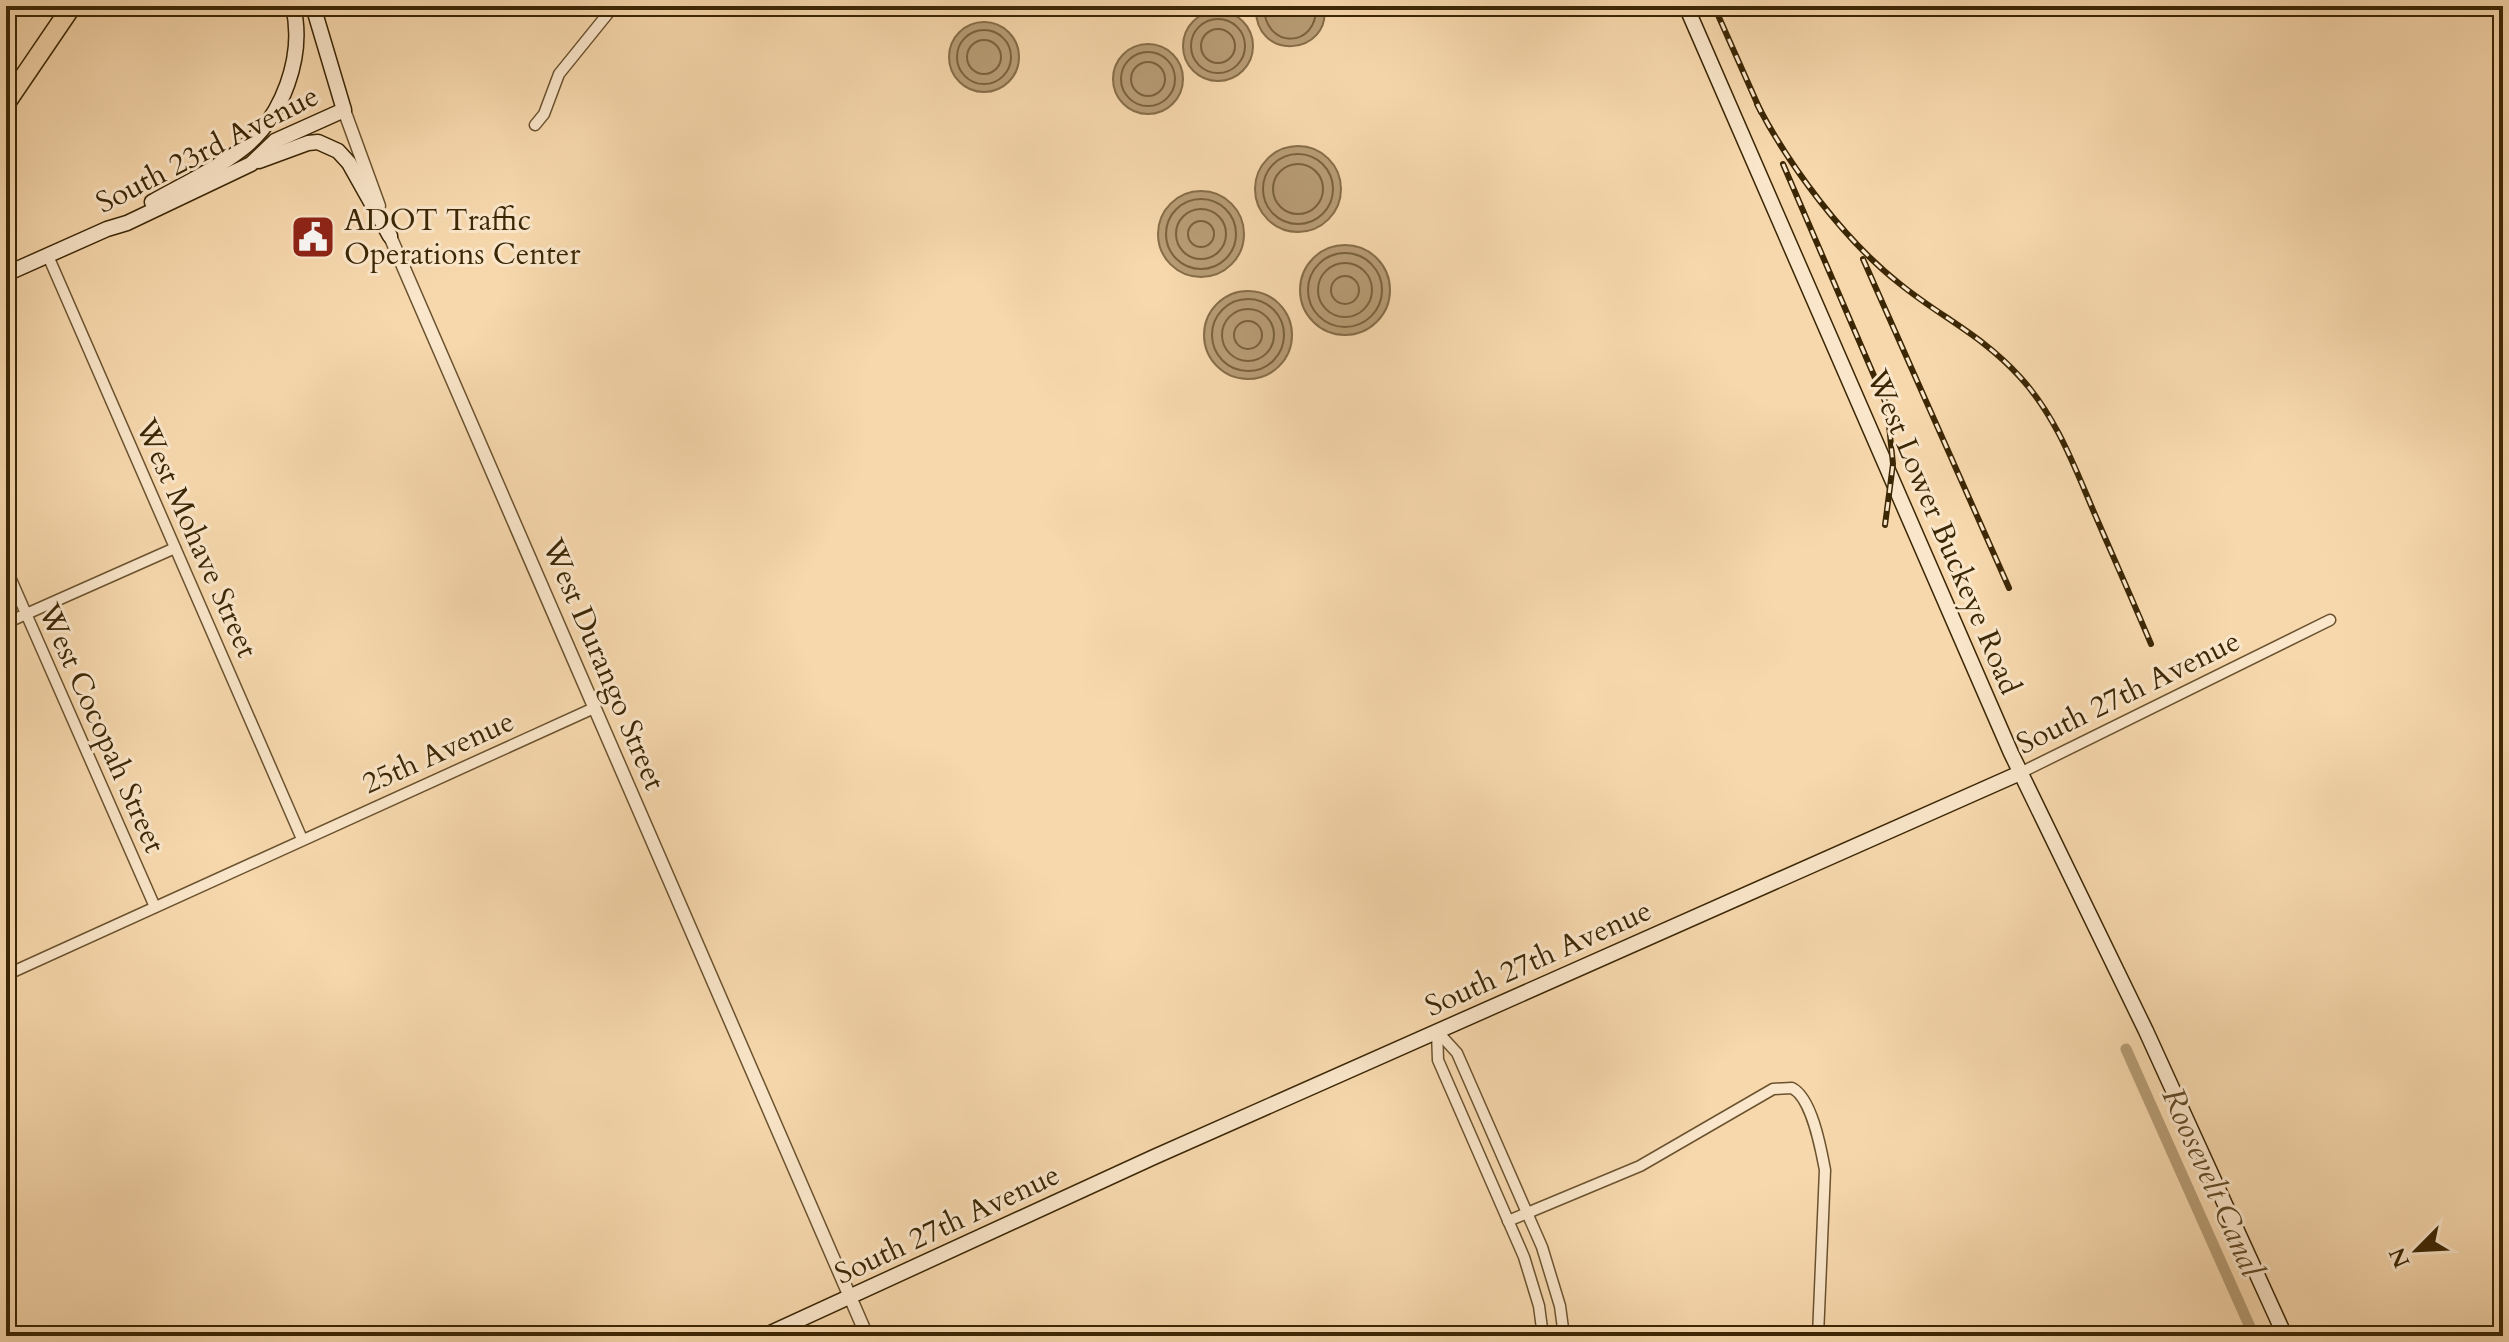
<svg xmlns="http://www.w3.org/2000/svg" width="2509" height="1342" font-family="Cardo,serif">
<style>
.water{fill:#b79c74;stroke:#866d48;stroke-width:2}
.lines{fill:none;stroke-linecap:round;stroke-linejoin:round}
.shore{stroke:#7a623c;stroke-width:2}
.canal{stroke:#b79c74;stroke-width:11}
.minor-casing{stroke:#6b532f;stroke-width:13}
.tertiary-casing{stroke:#6b532f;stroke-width:15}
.secondary-casing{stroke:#3c2705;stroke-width:17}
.motorway-casing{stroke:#3c2705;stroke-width:21}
.minor{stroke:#fae6ca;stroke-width:10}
.tertiary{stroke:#fae6ca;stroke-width:12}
.secondary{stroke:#fae6ca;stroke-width:14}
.motorway{stroke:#f7d8ad;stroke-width:18}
.rail-casing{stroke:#3c2705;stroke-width:6}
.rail{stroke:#fae6ca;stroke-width:3;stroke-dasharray:9;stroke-linecap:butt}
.labels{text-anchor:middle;stroke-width:6;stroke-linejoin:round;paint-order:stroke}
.street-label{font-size:30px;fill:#3c2705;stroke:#fae6ca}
.poi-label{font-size:30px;fill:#3c2705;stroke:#fae6ca;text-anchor:start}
.water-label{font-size:32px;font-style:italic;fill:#614a26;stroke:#fae6ca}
</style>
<rect width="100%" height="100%" fill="#f7d8ad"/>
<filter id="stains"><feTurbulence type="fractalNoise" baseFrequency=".0025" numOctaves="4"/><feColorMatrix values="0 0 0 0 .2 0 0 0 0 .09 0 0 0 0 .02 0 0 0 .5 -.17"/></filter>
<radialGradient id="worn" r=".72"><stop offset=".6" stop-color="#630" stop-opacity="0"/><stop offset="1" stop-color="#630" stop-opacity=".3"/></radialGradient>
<g class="water">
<path d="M1256,6H1324C1332,56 1253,63 1256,6Z"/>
<circle cx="1218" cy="46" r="35"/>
<circle cx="984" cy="57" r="35"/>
<circle cx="1148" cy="79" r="35"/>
<circle cx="1298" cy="189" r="43"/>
<circle cx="1201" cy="234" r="43"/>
<circle cx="1345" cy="290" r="45"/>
<circle cx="1248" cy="335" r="44"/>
</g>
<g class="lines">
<g class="shore">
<path d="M1264,6C1264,50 1318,49 1316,6"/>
<circle cx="1218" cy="46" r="27"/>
<circle cx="1218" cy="46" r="17"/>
<circle cx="984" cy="57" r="27"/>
<circle cx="984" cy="57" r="17"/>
<circle cx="1148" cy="79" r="27"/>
<circle cx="1148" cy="79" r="17"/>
<circle cx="1298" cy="189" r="35"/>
<circle cx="1298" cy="189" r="25"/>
<circle cx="1201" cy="234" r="35"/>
<circle cx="1201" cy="234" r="25"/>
<circle cx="1201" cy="234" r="13"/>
<circle cx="1345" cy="290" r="37"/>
<circle cx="1345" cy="290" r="27"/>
<circle cx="1345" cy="290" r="14"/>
<circle cx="1248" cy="335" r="36"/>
<circle cx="1248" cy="335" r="26"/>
<circle cx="1248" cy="335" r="14"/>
</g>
<polyline class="canal" points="2126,1049 2254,1336"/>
<g class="minor-casing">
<g id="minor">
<polyline points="535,125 544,114 559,74 614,6"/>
<polyline points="48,256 302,839"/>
<polyline points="6,568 155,907"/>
<polyline points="6,623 175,548"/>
<polyline points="2020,773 2330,620"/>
<polyline points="6,975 594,708"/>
<polyline points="1437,1031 1457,1053 1542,1247 1560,1306 1564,1336"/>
<polyline points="1437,1031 1438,1060 1524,1257 1539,1306 1543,1336"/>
<path d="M1508,1221L1640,1166L1773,1089L1792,1088C1812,1098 1821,1149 1825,1170L1818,1336"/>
<polyline points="2037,1336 2043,1334"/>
</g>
</g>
<g class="tertiary-casing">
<g id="tertiary">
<polyline points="344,110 379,206"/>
<polyline points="386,227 867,1336"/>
</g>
</g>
<g class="secondary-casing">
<g id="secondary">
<polyline points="1686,6 2011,753 2146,1031 2285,1336"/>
<polyline points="259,161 308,143 318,142 338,151 349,163 390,236"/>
<path d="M152,202C182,185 215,170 242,149C283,117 305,56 293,6"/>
<polyline points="6,274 107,229 127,223 251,164 275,141 344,110 313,6"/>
<polyline points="764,1336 1154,1157 2020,773"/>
</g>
</g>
<g class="motorway-casing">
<polyline id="motorway" points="6,103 72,6"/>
</g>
<use href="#minor" class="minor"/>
<use href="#tertiary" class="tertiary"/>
<use href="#secondary" class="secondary"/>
<use href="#motorway" class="motorway"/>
<g class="rail-casing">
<g id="rail">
<polyline points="1714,6 1761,112"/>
<path d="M1757,104C1789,166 1845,241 1900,284C1942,318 1982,335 2020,377C2055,415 2073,463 2093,510C2112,554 2132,599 2151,644"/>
<polyline points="1783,164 1887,406 1893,464 1885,525"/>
<polyline points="1863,259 2009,588"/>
</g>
</g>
<use href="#rail" class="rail"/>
</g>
<defs>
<g id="civic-square" transform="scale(2.3)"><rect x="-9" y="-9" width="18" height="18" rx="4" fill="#8f2418" stroke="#fae6ca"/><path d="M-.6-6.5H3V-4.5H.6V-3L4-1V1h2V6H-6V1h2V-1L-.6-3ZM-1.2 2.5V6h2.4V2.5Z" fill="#fff"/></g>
</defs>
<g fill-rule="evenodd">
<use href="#civic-square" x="313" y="237"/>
</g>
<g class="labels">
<g class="street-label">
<text transform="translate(207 149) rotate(-27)" y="10">South 23rd Avenue</text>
<text transform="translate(1944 532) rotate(67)" y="10">West Lower Buckeye Road</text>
<text transform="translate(197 538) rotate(66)" y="10">West Mohave Street</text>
<text transform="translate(604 664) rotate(67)" y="10">West Durango Street</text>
<text transform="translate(2128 692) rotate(-26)" y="10">South 27th Avenue</text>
<text transform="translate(102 728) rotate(66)" y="10">West Cocopah Street</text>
<text transform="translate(438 752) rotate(-24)" y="10">25th Avenue</text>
<text transform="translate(1538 958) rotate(-24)" y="10">South 27th Avenue</text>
<text transform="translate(947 1224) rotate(-25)" y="10">South 27th Avenue</text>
</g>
<g class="poi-label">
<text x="344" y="230">ADOT Traffic<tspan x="344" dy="34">Operations Center</tspan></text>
</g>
<g class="water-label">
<text transform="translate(2213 1182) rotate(66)" y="11">Roosevelt Canal</text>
</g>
</g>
<rect width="2509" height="1342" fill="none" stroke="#f7d8ad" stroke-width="32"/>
<rect x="8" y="8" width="2493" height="1326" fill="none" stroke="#3c2705" stroke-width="4"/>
<rect x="16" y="16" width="2477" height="1310" fill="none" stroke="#3c2705" stroke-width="2"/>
<g transform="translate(2417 1250) rotate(246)" stroke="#fae6ca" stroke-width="6" paint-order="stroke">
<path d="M0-6L14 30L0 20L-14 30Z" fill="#3c2705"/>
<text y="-12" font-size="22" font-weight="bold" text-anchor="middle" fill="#3c2705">N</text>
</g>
<rect width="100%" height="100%" filter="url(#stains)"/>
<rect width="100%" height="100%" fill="url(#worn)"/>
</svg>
